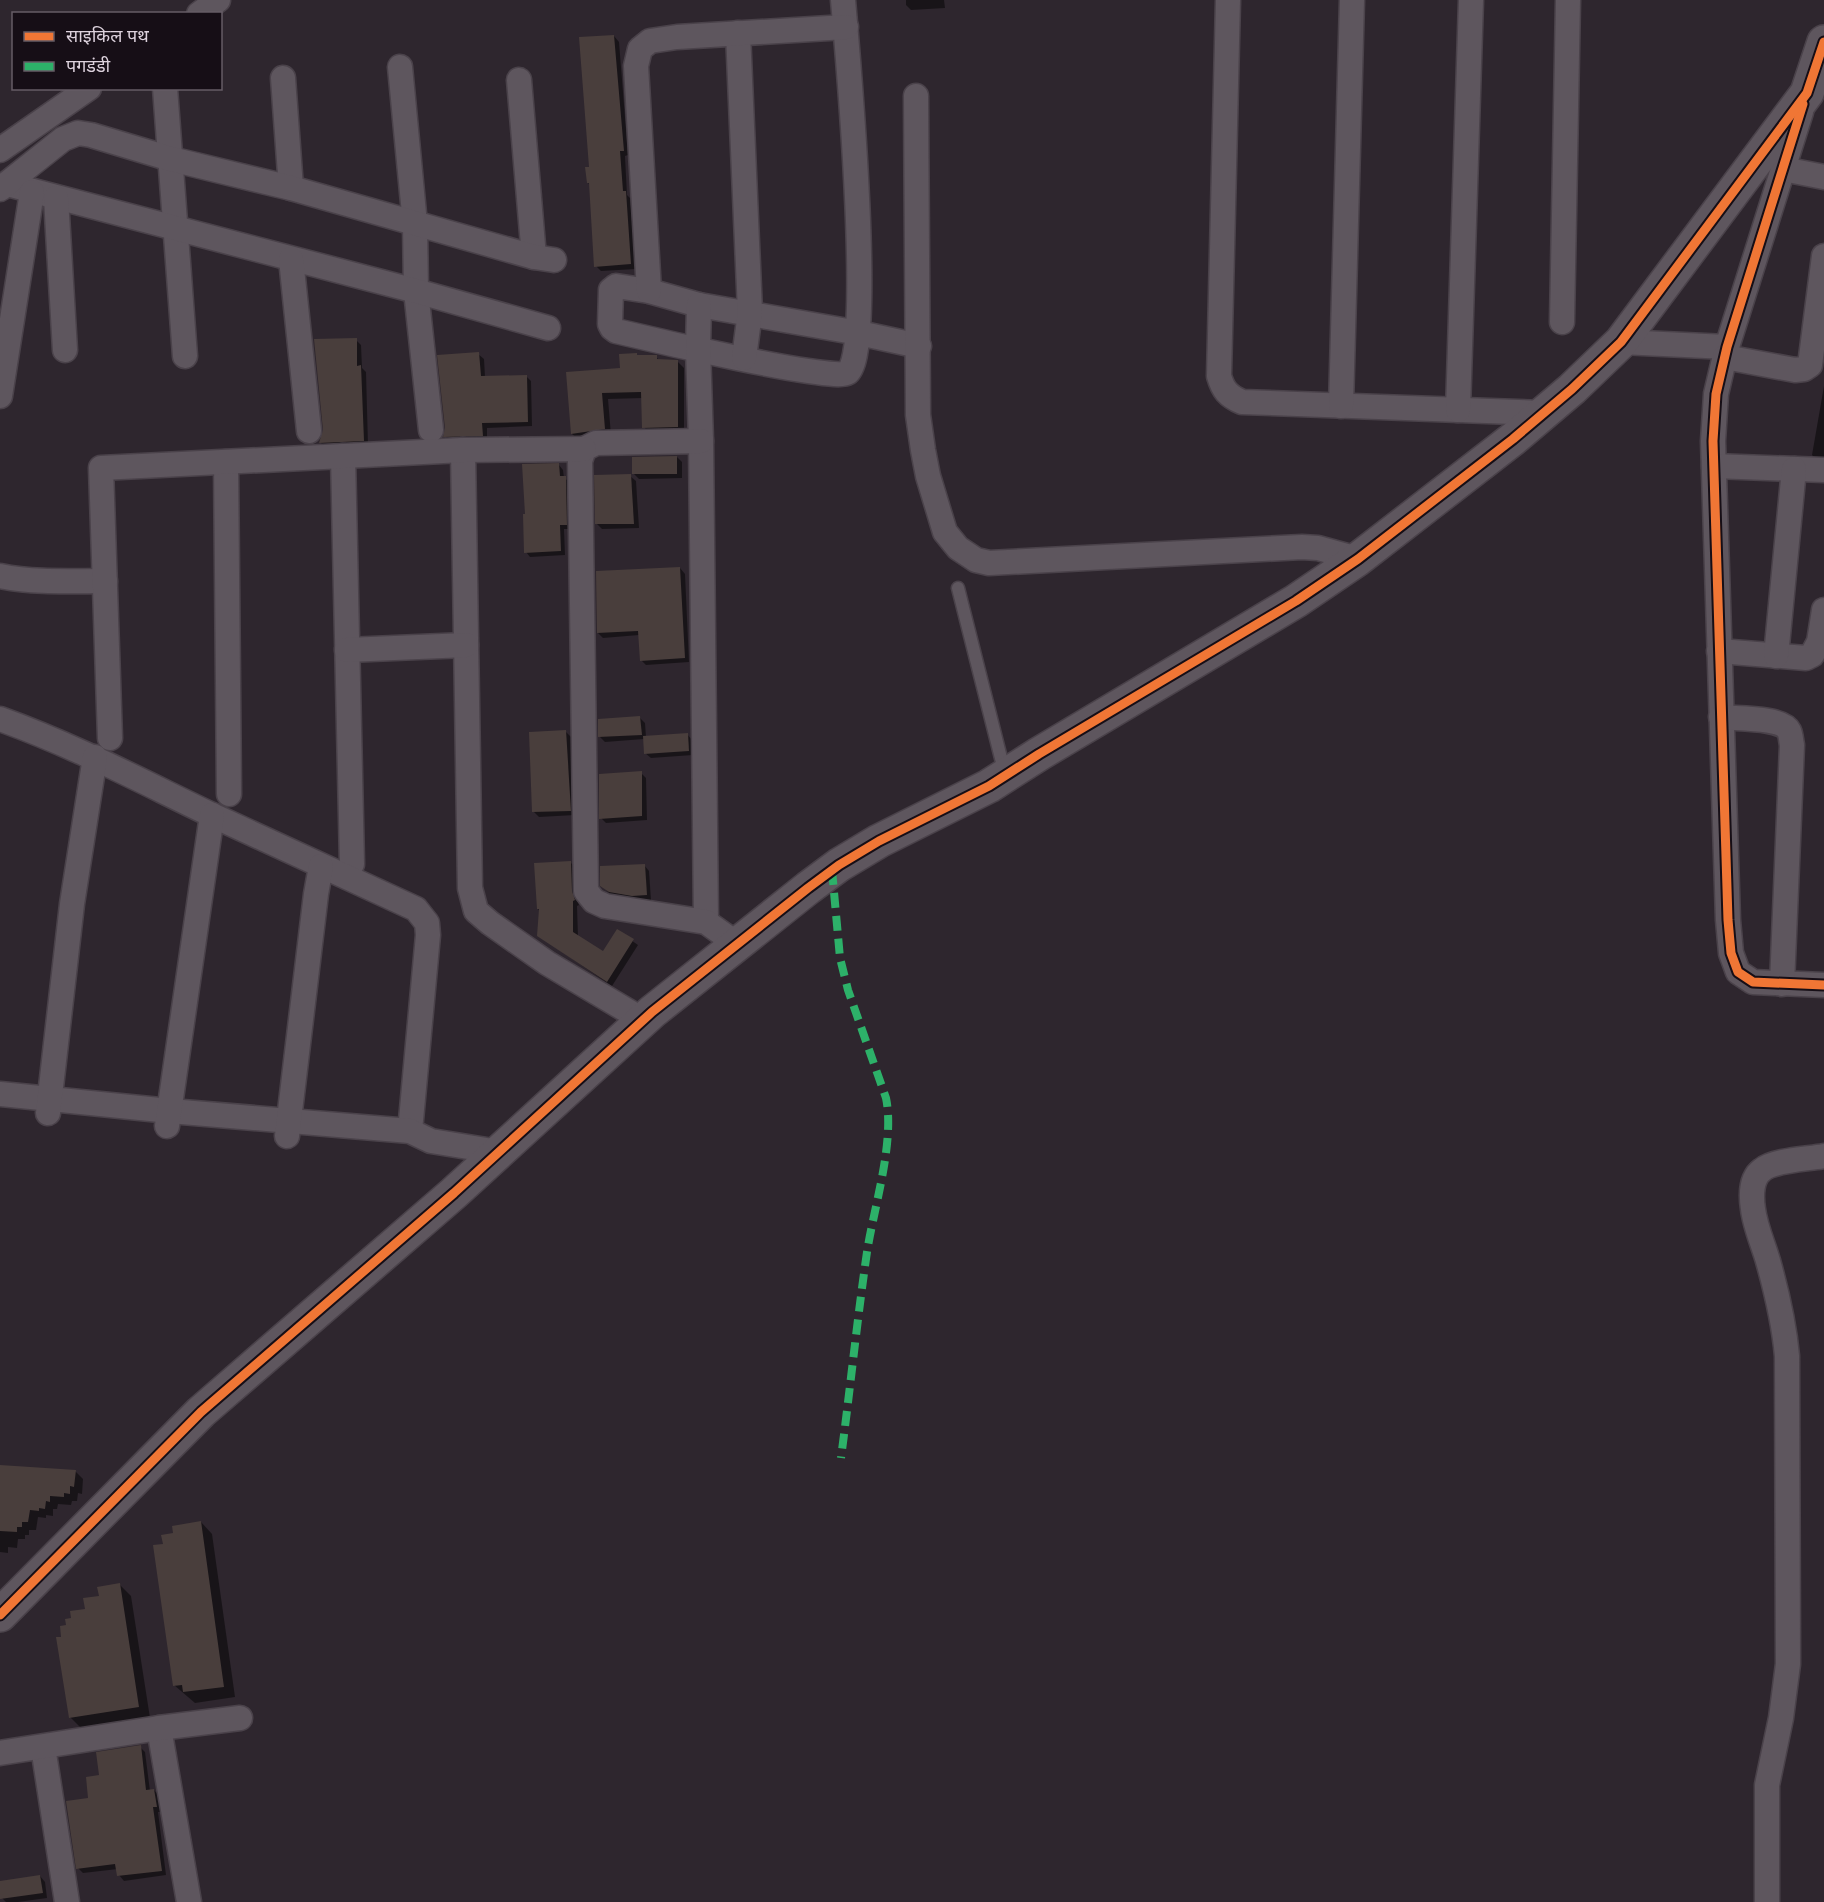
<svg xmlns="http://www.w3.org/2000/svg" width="1824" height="1902" font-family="'Space Grotesk','Noto Sans Devanagari',sans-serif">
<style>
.shadow{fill:#0007}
.building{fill:#493e3c}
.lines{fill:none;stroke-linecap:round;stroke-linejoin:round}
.lane-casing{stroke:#4a424a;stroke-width:15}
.street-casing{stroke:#4a424a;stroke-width:27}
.secondary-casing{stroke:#4a424a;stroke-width:36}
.lane{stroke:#5e565e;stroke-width:12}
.street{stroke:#5e565e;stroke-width:24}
.secondary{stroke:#5e565e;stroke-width:33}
.quiet{stroke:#2db169;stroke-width:8;stroke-dasharray:15 8;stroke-linecap:butt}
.cycleway-casing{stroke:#160e16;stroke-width:13}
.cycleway{stroke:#f07635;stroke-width:9}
</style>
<rect width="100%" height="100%" fill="#2e262e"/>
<g class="shadow">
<polygon points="906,0 944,0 945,8 911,10 906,5"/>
<polygon points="614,36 619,42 628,155 625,156 627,195 630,198 636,269 601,271 596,266 591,185 588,183"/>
<polygon points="356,340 361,345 362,368 366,372 368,445 325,447 320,442"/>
<polygon points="478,354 484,359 485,377 526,376 531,381 532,426 487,428 487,440 450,441 445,436"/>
<polygon points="656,357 660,361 677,361 684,368 684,433 650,434 644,427 643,398 608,399 611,435 579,440 572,434 568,374 621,370"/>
<polygon points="1824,386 1824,463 1820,463 1812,455"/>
<polygon points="677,457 682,462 682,478 639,479 634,474"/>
<polygon points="559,465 563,470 564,478 570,482 571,529 564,529 565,555 530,557 526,552"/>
<polygon points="630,476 636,481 639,528 602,529 597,524"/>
<polygon points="680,568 685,574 689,662 646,665 641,660 639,635 603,638 598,633"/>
<polygon points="640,718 645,723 646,737 687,734 692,740 693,755 651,758 645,753 644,739 605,742 600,737"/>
<polygon points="566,732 571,737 575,815 539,817 534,812"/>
<polygon points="641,773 646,778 647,820 606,823 601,818"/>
<polygon points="571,863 576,868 576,898 579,905 577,906 578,937 603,953 618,931 638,945 612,986 539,936 540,911 538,909"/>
<polygon points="644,865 649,871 651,900 638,900 610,894 602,885"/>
<polygon points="0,1466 75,1471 83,1479 82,1494 78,1493 77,1501 72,1501 71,1505 58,1504 57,1509 53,1509 53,1516 46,1515 46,1518 38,1517 36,1530 29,1530 29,1535 25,1535 25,1539 18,1539 17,1548 8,1547 8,1553 0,1552"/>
<polygon points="201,1522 212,1534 235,1697 195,1703 174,1685 175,1534"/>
<polygon points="120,1585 131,1596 150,1718 81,1728 70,1717 63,1638 68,1626 100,1597"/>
<polygon points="140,1747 145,1752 150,1791 154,1790 159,1796 161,1812 158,1812 166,1875 124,1881 119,1875 118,1869 83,1873 78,1868 90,1799 101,1776"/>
<polygon points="40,1876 45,1882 47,1898 18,1902 6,1902 2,1898 0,1882"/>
</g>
<g class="building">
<polygon points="614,35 624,151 620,151 623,191 626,191 631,264 594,267 589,183 587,183 585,167 589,167 579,37"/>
<polygon points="357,338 357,366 361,365 364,441 319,443 323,430 314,339"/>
<polygon points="479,352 481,376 527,375 528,422 482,423 483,436 443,437 445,428 437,355"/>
<polygon points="637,353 637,355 657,355 657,359 678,360 678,427 642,428 641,392 602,393 605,429 571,434 566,372 620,368 619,354"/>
<polygon points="677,456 677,474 632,474 632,457"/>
<polygon points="559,463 560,476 566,476 567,525 560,525 561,551 524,553 523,514 525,514 522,464"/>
<polygon points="631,474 634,524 595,524 594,475"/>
<polygon points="680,567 685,658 640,661 638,631 597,633 596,571"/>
<polygon points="640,716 642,735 598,737 598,719"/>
<polygon points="566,730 571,811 532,812 529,732"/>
<polygon points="688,733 689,751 644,754 643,736"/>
<polygon points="642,771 642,816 599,819 599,774"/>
<polygon points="571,861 572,891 575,900 573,901 573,932 603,951 617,929 634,939 607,982 537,936 539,909 537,909 534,863"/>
<polygon points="645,864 647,895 632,896 609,892 600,886 600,866"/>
<polygon points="0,1465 76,1470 74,1487 70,1486 70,1494 64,1493 64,1497 50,1496 50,1502 46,1501 45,1509 39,1508 39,1511 30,1510 28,1522 22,1522 22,1527 17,1527 17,1532 0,1531"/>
<polygon points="201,1521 224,1687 183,1692 182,1685 173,1686 153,1545 163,1544 161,1535 173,1533 172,1526"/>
<polygon points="120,1583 139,1707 69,1718 56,1637 61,1637 60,1626 66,1625 65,1619 71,1618 70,1611 85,1609 83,1598 99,1596 97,1587"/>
<polygon points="141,1745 146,1790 154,1789 157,1807 153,1807 162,1871 117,1876 115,1864 76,1869 66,1801 88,1798 86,1777 99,1775 96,1752"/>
<polygon points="40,1875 43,1893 0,1899 0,1881"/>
</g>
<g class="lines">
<g class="lane-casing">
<polyline id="lane" points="958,588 1005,774"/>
</g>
<g class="street-casing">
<g id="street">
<path d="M843,0C847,46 875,356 847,373C833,382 645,338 616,331L612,328L610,324L611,290L616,286L649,291L699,305L859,333L919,346"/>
<path d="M1228,0L1219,376C1223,390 1228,396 1242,402L1543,413"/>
<polyline points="199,14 218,0"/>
<polyline points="738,33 750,312 744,358"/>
<polyline points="400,67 415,224 416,291 431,430"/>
<polyline points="283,78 291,188"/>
<polyline points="519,80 534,257"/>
<polyline points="165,88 185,356"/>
<polyline points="916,96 918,415 923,450 928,476 945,532 958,548 976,560 989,563 1302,547 1318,548 1358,559"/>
<polyline points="1801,112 1727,347 1716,394 1713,441 1728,920 1731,953 1738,972 1753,982 1824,985"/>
<polyline points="0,150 89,88"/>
<polyline points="1783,169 1824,177"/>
<polyline points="7,184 416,291 548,328"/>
<polyline points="0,189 63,139 78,133 91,135 171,159 291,188 534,257 554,260"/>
<polyline points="56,198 65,350"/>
<polyline points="291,259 309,431"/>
<polyline points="649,291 636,66 640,49 650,41 677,37 846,27"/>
<polyline points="699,305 698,349 701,441 706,922"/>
<polyline points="1562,322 1568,0"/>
<polyline points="1621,342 1727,347"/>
<polyline points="1725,357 1795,370 1804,369 1810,365 1824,256"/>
<polyline points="0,396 32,192"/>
<polyline points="1341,406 1352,0"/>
<polyline points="1458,410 1471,0"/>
<polyline points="701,441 596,443 584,449 580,461 586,891 594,901 605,906 706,922 737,944"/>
<polyline points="463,450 470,888 476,911 490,923 547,963 643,1020"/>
<polyline points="343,456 352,864"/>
<polyline points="226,462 229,794"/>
<polyline points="1714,466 1824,470"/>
<path d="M0,576C35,583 69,581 105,581"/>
<polyline points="347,650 466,645"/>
<polyline points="1719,651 1806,658 1812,655 1819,642 1824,610"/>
<polyline points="1776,656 1794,469"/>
<path d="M1721,717C1736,719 1782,717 1789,731C1791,735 1791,741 1792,745L1782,984"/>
<path d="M0,719C75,746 141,781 212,815C280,847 348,878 416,909L427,923L428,935L410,1131"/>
<polyline points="110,738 101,468 463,450 584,449"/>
<polyline points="0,1094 170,1111 410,1131 431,1141 499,1152"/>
<polyline points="48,1113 72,904 95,757"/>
<polyline points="167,1126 212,815"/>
<polyline points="287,1136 316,894 321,866"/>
<polyline points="159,1728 189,1902"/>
<polyline points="43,1747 67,1902"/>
<polyline points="0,1753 159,1728 240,1718"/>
<path d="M1767,1902V1785L1781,1718L1788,1664L1787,1356C1784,1323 1777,1293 1768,1261C1763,1244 1755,1226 1753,1209C1751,1196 1751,1178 1762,1170C1774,1160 1808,1159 1824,1156"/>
</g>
</g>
<g class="secondary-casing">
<polyline id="secondary" points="0,1615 201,1412 454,1193 652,1012 808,888 839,865 879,841 989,786 1039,754 1296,601 1358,559 1513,439 1572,389 1621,342 1807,93 1824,42"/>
</g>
<use href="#lane" class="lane"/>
<use href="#street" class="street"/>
<use href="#secondary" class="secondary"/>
<path class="quiet" d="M832,870L840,958L848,990L886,1098C895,1142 874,1207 867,1252C857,1321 850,1390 841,1458"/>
<g class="cycleway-casing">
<g id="cycleway">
<polyline points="1803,104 1727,347 1716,394 1713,441 1728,920 1731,953 1738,972 1753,982 1824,985"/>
<polyline points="0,1615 201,1412 454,1193 652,1012 808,888 839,865 879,841 989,786 1039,754 1296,601 1358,559 1513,439 1572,389 1621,342 1807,93 1824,42"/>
</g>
</g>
<use href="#cycleway" class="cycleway"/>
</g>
<rect x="12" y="12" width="210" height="78" fill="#160e16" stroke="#665c66" stroke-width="1.5"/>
<rect x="24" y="32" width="30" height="9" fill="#f07635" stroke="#665c66" stroke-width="1.5"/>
<text x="66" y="42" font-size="18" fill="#ddd2dd">साइकिल पथ</text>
<rect x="24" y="62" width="30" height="9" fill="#2db169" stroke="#665c66" stroke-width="1.5"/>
<text x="66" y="72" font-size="18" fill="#ddd2dd">पगडंडी</text>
</svg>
